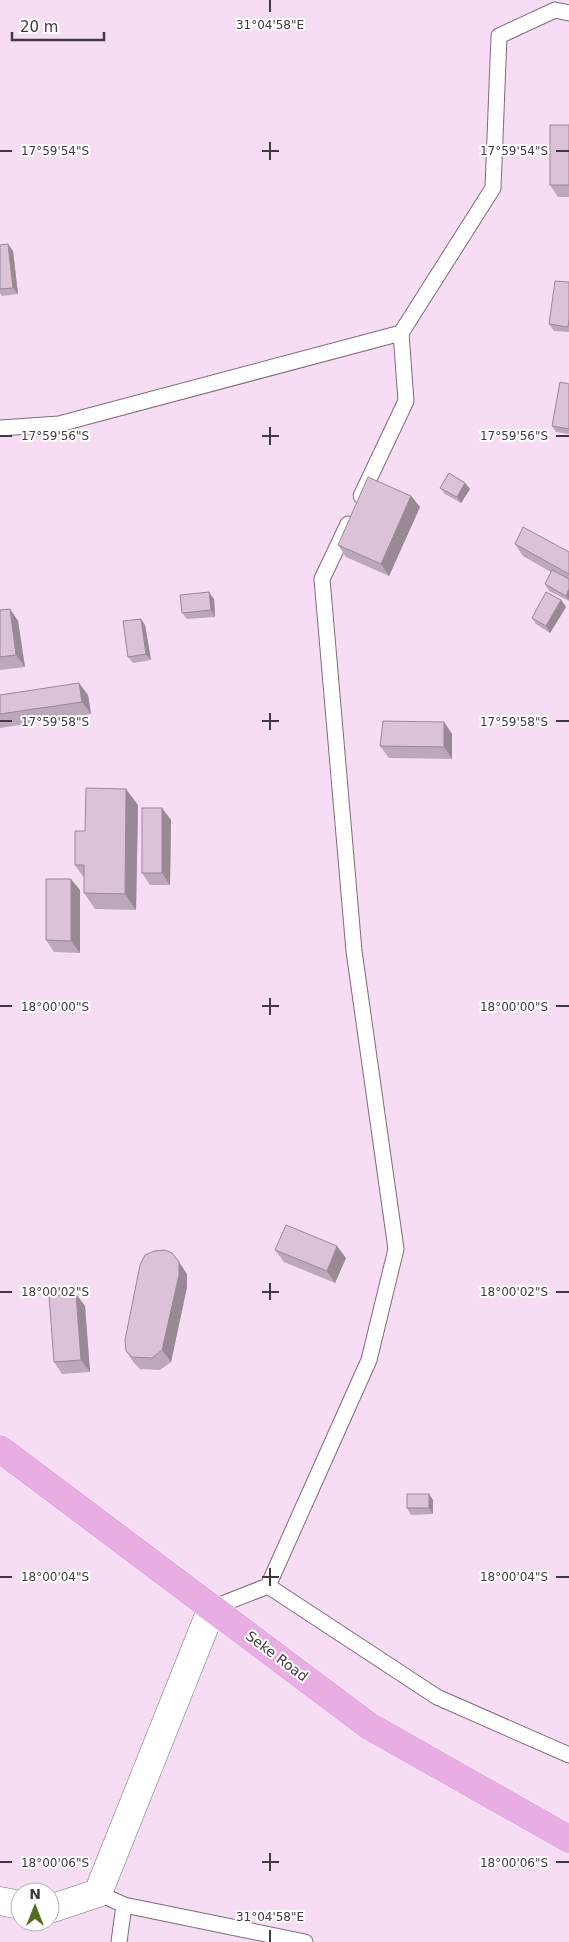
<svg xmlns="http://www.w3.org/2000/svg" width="569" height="1942" font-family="'DejaVu Sans',sans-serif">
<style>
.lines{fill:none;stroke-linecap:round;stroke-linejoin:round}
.service-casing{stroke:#806a7d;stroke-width:17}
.tertiary-casing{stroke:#806a7d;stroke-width:29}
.primary-casing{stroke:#fff;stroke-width:29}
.service{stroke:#fff;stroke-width:15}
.tertiary{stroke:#fff;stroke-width:28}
.primary{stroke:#e8ade2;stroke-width:28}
.wall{fill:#bda7ba}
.shaded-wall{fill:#9a8897}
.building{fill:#dcc2d8;stroke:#9a8897}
.ticks{fill:none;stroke:#433841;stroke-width:2}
.labels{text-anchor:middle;stroke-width:4;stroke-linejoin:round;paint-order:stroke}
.street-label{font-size:14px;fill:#433841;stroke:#fff}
.ticks-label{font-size:12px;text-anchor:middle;fill:#433841;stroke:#fff;stroke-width:4;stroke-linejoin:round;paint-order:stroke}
</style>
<rect width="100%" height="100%" fill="#f7ddf3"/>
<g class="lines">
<g class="service-casing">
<g id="service">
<polyline points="0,428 59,424 401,333 493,188 499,36 555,10 569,13"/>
<polyline points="361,496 406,401 401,333"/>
<polyline points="268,1586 437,1697 569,1755"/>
<polyline points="212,1608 268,1586 369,1360 396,1249 354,951 322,579 348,524"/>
<polyline points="98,1893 124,1905 305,1942"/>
<polyline points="119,1942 124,1905"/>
</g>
</g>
<g class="tertiary-casing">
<g id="tertiary">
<polyline points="0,1901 20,1905"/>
<polyline points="50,1909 98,1893 212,1608"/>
</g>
</g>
<g class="primary-casing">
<polyline id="primary" points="0,1449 369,1726 569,1839"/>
</g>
<use href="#service" class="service"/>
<use href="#tertiary" class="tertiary"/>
<use href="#primary" class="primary"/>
</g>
<g class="wall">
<polygon points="569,125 569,197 558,197 550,185"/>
<polygon points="0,245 13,251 18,294 2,296 0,293"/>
<polygon points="569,282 569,332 554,331 549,324"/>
<polygon points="569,384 569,434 556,432 552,426"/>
<polygon points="465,483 470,489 461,503 445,494 440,488"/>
<polygon points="411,496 420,507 389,576 346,557 338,545"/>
<polygon points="515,544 569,552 569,601 549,591 545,584 551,572 523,556"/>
<polygon points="214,599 215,617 187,619 182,613"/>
<polygon points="561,600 566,607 550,633 536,624 532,618"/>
<polygon points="10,609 18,621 25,667 0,670 0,610"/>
<polygon points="145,625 151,660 133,663 128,657"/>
<polygon points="0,695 88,695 91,714 0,728"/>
<polygon points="444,722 452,734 452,759 389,758 380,746"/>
<polygon points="138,805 136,910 95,909 84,893 84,878 75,865 85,831"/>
<polygon points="162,808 171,820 170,885 150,885 142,873"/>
<polygon points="80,890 80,953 54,952 46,940"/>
<polygon points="275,1250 346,1258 335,1283 284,1262"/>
<polygon points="187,1274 187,1287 171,1362 160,1370 140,1369 134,1363 126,1351"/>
<polygon points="76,1294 85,1306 90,1372 62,1374 54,1362"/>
<polygon points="433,1500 433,1514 411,1515 407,1508"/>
</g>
<g class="shaded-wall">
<polygon points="8,244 13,251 18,294 13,288"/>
<polygon points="465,483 470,489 461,503 457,497"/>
<polygon points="411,496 420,507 389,576 381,564"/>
<polygon points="569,589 569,600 566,596"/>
<polygon points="209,592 214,599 215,617 211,610"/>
<polygon points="561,600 566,607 550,633 546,626"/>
<polygon points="10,609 18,621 25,667 16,655"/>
<polygon points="141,619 145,625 151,660 146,654"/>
<polygon points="79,683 88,695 91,714 82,702"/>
<polygon points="444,722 452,734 452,759 444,747"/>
<polygon points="126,789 138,805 136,910 125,894"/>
<polygon points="162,808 171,820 170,885 162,873"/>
<polygon points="71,879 80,890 80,953 71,941"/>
<polygon points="337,1246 346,1258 335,1283 327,1271"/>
<polygon points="179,1262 187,1274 187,1287 171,1362 162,1350"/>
<polygon points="76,1294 85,1306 90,1372 81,1360"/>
<polygon points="429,1494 433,1500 433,1514 429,1508"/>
</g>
<g class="building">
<rect x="550" y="125" width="19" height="60"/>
<polygon points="8,244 13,288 0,289 0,245"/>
<polygon points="555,281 569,282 569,319 568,327 549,324"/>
<polygon points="560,382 569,384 569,429 552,426"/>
<polygon points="449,473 465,483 457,497 440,488"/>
<polygon points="368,477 411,496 381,564 338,545"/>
<polygon points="523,527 569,552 569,574 515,544"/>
<polygon points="552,570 569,579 569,589 566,596 545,584"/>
<polygon points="209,592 211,610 182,613 180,595"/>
<polygon points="546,592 561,600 546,626 532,618"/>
<polygon points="10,609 16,655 0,657 0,610"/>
<polygon points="141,619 146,654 128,657 123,621"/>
<polygon points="79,683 82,702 0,714 0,695"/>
<polygon points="383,721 444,722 444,747 380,746"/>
<polygon points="86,788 126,789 125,894 84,893 84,865 75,865 75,831 85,831"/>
<rect x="142" y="808" width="20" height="65"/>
<polygon points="46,879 71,879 71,941 46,940"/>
<polygon points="286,1225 337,1246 327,1271 275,1250"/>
<polygon points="165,1250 172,1253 179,1262 179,1275 162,1350 152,1358 132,1357 126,1351 125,1340 140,1265 145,1255 154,1251"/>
<polygon points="76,1294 81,1360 54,1362 49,1296"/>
<rect x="407" y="1494" width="22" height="14"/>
</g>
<path class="ticks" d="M270,0V12M270,142V160M0,151H12M262,151H279M556,151H569M270,427V445M0,436H12M262,436H279M556,436H569M270,713V730M0,721H12M262,721H279M556,721H569M270,998V1015M0,1006H12M262,1006H279M556,1006H569M270,1283V1300M0,1292H12M262,1292H279M556,1292H569M270,1568V1586M0,1577H12M262,1577H279M556,1577H569M270,1853V1871M0,1862H12M262,1862H279M556,1862H569M270,1930V1942"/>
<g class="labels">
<g class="street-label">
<text transform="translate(277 1656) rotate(37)" y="5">Seke Road</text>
</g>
</g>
<g class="ticks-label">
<text x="270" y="29">31°04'58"E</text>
<text x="55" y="155">17°59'54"S</text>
<text x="514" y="155">17°59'54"S</text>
<text x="55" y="440">17°59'56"S</text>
<text x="514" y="440">17°59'56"S</text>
<text x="55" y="726">17°59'58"S</text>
<text x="514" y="726">17°59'58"S</text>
<text x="55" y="1011">18°00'00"S</text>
<text x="514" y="1011">18°00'00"S</text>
<text x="55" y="1296">18°00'02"S</text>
<text x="514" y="1296">18°00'02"S</text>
<text x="55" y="1581">18°00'04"S</text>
<text x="514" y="1581">18°00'04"S</text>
<text x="55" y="1867">18°00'06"S</text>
<text x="514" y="1867">18°00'06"S</text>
<text x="270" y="1921">31°04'58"E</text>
</g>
<g transform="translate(35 1907)"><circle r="24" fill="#ffffff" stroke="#b4afb3"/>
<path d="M0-4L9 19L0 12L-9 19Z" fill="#526d20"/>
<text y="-8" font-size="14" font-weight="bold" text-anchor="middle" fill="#433841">N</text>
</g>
<path d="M12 32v8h92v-8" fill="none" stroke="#433841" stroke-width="2.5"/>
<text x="20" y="32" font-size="15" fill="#433841" stroke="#ffffff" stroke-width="4" paint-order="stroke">20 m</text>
</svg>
